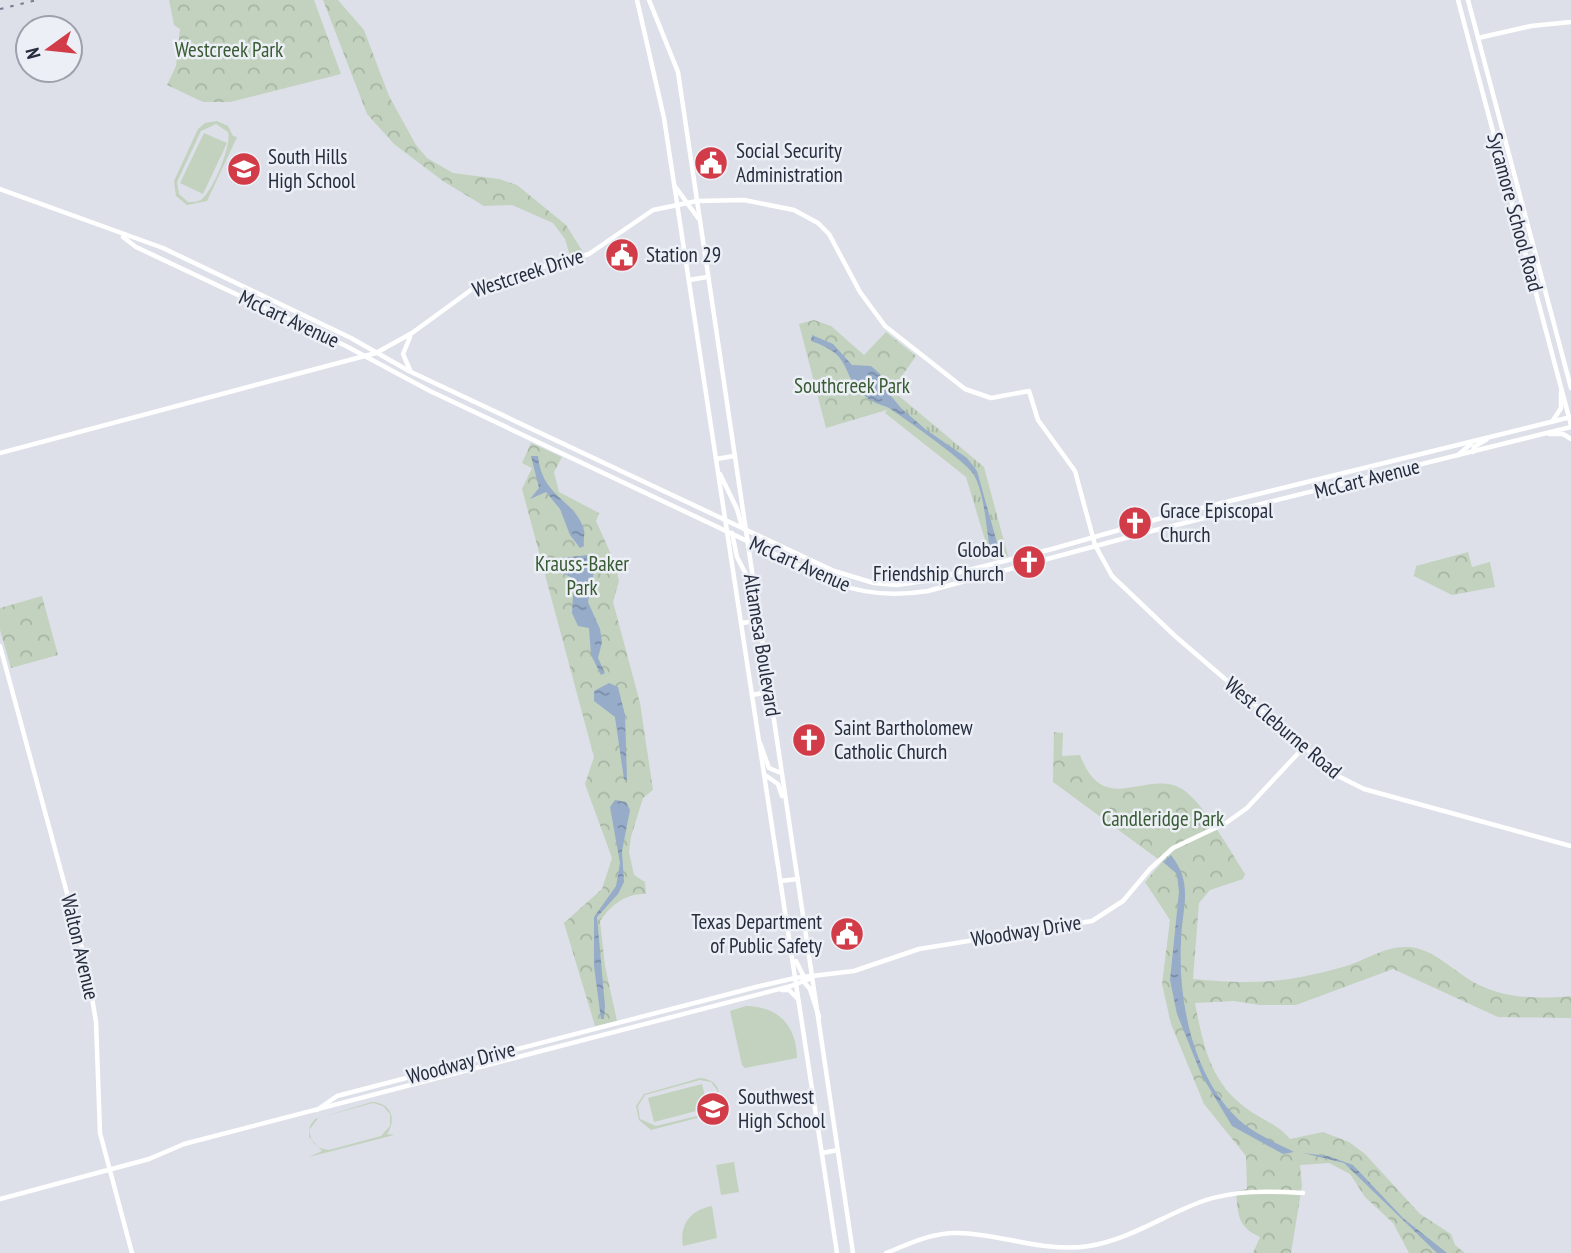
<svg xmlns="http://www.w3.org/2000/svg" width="1571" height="1253" font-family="'PT Sans Narrow',sans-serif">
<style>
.grass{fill:url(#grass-tufts)}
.forest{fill:url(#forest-crowns)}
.pitch{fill:#c2d2be;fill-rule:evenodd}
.water{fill:url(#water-ripples)}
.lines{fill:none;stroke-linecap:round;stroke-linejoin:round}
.secondary{stroke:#fff;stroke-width:4.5}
.rail{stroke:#767f92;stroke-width:2;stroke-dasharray:3.5 7;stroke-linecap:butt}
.labels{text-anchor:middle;stroke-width:5;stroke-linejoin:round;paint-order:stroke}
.park-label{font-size:21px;fill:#385b33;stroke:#eceff5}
.poi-label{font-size:21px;fill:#262d3f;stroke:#eceff5;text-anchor:start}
.street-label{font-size:21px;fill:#262d3f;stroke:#eceff5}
</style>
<defs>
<pattern id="grass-tufts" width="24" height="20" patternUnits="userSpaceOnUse" patternTransform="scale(1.75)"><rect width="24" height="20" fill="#c2d2be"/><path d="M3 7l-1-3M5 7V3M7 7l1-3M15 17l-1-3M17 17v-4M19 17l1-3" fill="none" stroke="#a7b5a4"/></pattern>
<pattern id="forest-crowns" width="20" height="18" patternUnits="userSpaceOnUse" patternTransform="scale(1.75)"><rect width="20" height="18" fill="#c2d2be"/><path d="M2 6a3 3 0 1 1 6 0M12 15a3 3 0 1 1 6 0" fill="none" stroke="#a7b5a4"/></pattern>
<pattern id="water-ripples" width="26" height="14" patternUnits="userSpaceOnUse" patternTransform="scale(1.75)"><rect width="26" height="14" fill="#96acc9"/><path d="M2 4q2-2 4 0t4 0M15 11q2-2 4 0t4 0" fill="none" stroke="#7a8ca5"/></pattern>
</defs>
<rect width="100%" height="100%" fill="#dde0e8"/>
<polygon class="grass" points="898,395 984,467 1008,556 991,560 966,477 885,413"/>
<g class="forest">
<polygon points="169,0 314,0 341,74 230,102 203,102 167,85 176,66 180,29 174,25"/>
<polygon points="323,0 338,0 364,30 389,96 416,145 427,158 453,173 499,179 517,185 566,225 583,252 570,256 565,239 553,223 512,205 484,206 443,181 394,144 367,114"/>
<polygon points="814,320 831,326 864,355 886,332 916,356 892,390 898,395 890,409 826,428 799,324"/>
<path d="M531,443L562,457L554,472L559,492L599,513L596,521L615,563L619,581L613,602L640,703L653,790L643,798L631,837L629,852L634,875L645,882L646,894C626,893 611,905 600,921L605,966L617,1021L595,1026L564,923L602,889L612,858L585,784L594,757L522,489L532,468L522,463Z"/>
<polygon points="1468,552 1472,567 1490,562 1495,587 1452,595 1414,576 1416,566"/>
<polygon points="42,596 58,655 11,668 0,630 0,608"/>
<path d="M1054,732L1063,733L1062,756L1080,755C1105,821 1148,765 1185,791C1205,806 1231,852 1245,874L1243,879L1210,890L1199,903L1193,979C1253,985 1288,983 1346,966C1366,960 1385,946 1407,947C1433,947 1455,973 1477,984C1507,999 1539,999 1571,996V1018L1498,1017L1393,969L1296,1005H1260L1234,1001L1195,1003C1203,1044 1210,1082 1246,1108C1261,1120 1277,1123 1290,1139L1323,1132L1349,1142L1365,1154L1420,1214L1451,1234L1455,1245L1465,1253H1409L1393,1223L1365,1197L1350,1174L1329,1163L1300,1165L1302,1186L1291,1253H1253L1260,1237C1237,1227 1238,1214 1236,1191L1247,1189L1246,1156L1204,1104L1171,1024L1162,984L1170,920L1145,882L1162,862L1053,782Z"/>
</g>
<g class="pitch">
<path d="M217,121L228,126L233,136L237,137L207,201L187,205L176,196L174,181L198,129L205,123ZM216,124L228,132C232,145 214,187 204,197C200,202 194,202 188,202L179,194L177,182L201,131Z"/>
<polygon points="204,133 227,143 203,194 180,183"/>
<path d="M746,1006C779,1007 796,1025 797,1058L745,1068L742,1065L730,1011Z"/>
<path d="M700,1078C723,1080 721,1098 716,1113L651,1130L639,1120L636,1106L644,1094ZM700,1080L711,1082L717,1090L718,1103L709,1113L656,1126L640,1119L638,1106L645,1095Z"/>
<polygon points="702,1084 708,1108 654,1122 648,1098"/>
<path d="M372,1102C391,1103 397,1119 387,1134L394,1135L309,1157L322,1151L309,1137L310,1126L315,1119ZM373,1103L383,1106L390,1114V1126L381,1136L329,1150C316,1149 309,1141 310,1129L318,1118Z"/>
<polygon points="734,1162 739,1192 721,1195 716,1165"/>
<path d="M712,1206L717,1238L683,1246C679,1224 691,1210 712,1206Z"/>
</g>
<g class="water">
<path d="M812,335L833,344L852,365L871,366L880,374L886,390L901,408L925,429L967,458L977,471L1001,557L992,559C986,534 986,497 974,475C966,461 904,418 889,408C880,404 872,403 865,396C838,372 855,356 811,341Z"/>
<path d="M531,456H538C542,498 575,499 584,530C585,535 583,541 584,546L580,548L570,535L560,509L546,492L530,499L539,488Z"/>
<polygon points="589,555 596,561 588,602 600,629 602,642 598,658 605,673 601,675 591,655 589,628 578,626 572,613 574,579 559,571 555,565 560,558"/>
<polygon points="609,683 618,687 625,715 627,780 624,779 615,717 594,701 594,691"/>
<polygon points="615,800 626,802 630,810 622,851 624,882 618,894 597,917 605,1006 604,1019 601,1019 594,966 594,917 616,886 620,863 610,807"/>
<path d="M1171,855C1194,884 1182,907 1181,941C1178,1000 1192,1072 1235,1116C1250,1132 1275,1142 1294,1152L1283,1154L1232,1126L1202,1076L1177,1014L1170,980L1179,892L1177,874L1163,862Z"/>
<polygon points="1303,1153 1328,1156 1353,1165 1403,1218 1447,1253 1437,1253 1344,1163"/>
</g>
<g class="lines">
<g class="secondary">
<polyline points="637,0 664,118 837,1253"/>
<polyline points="649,0 678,72 853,1253"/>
<polyline points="1458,0 1571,425"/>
<polyline points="1468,0 1571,388"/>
<polyline points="1478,38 1531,26 1571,22"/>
<polyline points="674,185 698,218"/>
<polyline points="0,189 163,248 351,338 409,371 721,518 834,571 874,583 896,585 925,581 1052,549 1165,517 1571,417"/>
<path d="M123,237L136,247L346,346L430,391L836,583C866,595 896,596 928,591L1148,532L1571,427"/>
<polyline points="689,280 707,277"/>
<polyline points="410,337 403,354 410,370"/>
<polyline points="1552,422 1561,408 1561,392"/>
<polyline points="1549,434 1563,434 1571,439"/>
<polyline points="1473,452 1474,447 1487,439"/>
<polyline points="0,453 376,353 412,333 471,290 495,280 589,254 653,210 697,201 744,200 794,210 818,223 829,234 860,292 885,326 965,389 991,398 1029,391 1038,420 1075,471 1095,545 1112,576 1175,636 1338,776 1364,789 1571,846"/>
<polyline points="1458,455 1471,444"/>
<polyline points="716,459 734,456"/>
<polyline points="720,474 737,509 742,527"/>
<polyline points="732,533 737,557 751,584"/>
<polyline points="741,623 758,621"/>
<polyline points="0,646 87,967 96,1022 100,1133 132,1253"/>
<polyline points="752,695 769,692"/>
<polyline points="760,743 769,768 781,773"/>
<polyline points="765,775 778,784 782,796"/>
<polyline points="780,881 798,879"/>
<polyline points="788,927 805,924"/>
<polyline points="796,961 804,977"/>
<polyline points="803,981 810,989 819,1017"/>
<polyline points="782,990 789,990 798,999"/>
<polyline points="317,1110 337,1096 756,987 795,978 854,971 919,949 1092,921 1123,901 1150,869 1173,848 1226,823 1247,808 1304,747"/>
<polyline points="822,1153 838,1150"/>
<polyline points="0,1199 149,1159 184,1144 791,986 812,978"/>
<path d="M886,1253C909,1244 933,1232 958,1233C1003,1234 1043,1253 1089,1246C1131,1239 1164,1215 1203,1201C1235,1190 1269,1191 1303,1193"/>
</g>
<polyline class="rail" points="0,9 37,0"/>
</g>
<defs>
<g id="civic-disc" transform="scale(1.75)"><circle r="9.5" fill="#d23c49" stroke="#eceff5"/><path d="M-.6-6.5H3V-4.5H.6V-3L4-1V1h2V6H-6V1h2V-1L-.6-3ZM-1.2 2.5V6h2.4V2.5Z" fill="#fff"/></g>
<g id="school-disc" transform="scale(1.75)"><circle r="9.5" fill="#d23c49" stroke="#eceff5"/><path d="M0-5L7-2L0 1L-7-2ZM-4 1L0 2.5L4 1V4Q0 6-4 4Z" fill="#fff"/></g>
<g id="church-disc" transform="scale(1.75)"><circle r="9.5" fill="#d23c49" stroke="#eceff5"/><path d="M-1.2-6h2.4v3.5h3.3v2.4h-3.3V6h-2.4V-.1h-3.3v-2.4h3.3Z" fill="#fff"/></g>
</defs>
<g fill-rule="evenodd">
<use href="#civic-disc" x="711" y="163"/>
<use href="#school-disc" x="244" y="169"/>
<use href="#civic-disc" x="622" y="255"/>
<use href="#church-disc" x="1135" y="523"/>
<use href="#church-disc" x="1029" y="562"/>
<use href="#church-disc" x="809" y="740"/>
<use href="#civic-disc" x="847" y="934"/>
<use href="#school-disc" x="713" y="1109"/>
</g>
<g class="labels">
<g class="park-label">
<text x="229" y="57">Westcreek Park</text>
<text x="852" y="393">Southcreek Park</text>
<text x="582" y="571">Krauss-Baker<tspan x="582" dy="24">Park</tspan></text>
<text x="1163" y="826">Candleridge Park</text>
</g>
<g class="poi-label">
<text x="736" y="158">Social Security<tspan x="736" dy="24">Administration</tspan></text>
<text x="268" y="164">South Hills<tspan x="268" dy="24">High School</tspan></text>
<text x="646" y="262">Station 29</text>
<text x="1160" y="518">Grace Episcopal<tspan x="1160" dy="24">Church</tspan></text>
<text x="1004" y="557" text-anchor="end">Global<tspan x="1004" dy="24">Friendship Church</tspan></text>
<text x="834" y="735">Saint Bartholomew<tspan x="834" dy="24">Catholic Church</tspan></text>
<text x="822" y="929" text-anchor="end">Texas Department<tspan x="822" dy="24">of Public Safety</tspan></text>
<text x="738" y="1104">Southwest<tspan x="738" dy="24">High School</tspan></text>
</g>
<g class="street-label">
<text transform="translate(1515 212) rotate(75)" y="7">Sycamore School Road</text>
<text transform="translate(528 273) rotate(-18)" y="7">Westcreek Drive</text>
<text transform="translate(289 319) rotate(25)" y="7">McCart Avenue</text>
<text transform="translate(1367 479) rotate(-14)" y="7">McCart Avenue</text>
<text transform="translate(800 564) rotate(24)" y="7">McCart Avenue</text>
<text transform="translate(762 645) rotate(81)" y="7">Altamesa Boulevard</text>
<text transform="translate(1283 728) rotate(40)" y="7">West Cleburne Road</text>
<text transform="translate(1026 931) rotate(-9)" y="7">Woodway Drive</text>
<text transform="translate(80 947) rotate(77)" y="7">Walton Avenue</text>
<text transform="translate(461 1063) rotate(-15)" y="7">Woodway Drive</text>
</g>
</g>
<g transform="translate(49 49) rotate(255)"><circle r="33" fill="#eceff5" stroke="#9da1ac" stroke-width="2"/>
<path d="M0-5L12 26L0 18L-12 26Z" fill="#d23c49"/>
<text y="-10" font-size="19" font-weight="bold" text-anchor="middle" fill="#262d3f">N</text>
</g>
</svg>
